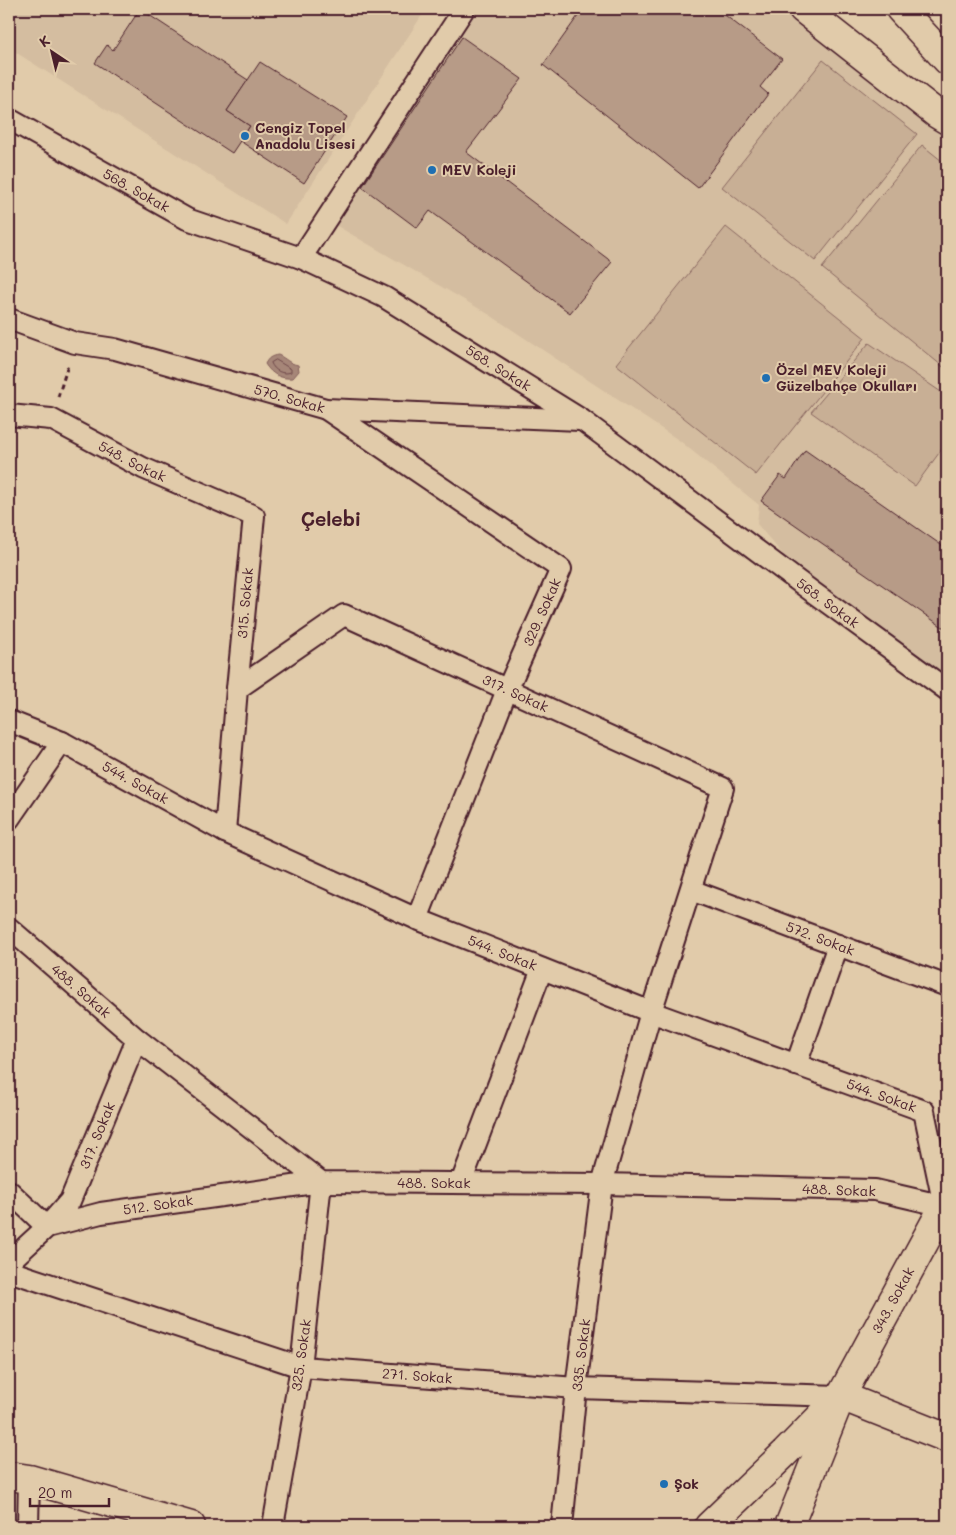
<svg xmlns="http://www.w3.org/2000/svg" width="956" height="1535" font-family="Mali,sans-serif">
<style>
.built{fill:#d4bda0}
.green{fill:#c8af95;stroke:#896760}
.water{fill:#a68678;stroke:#815d59}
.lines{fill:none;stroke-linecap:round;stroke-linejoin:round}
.shore{stroke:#6f484a;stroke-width:1}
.building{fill:#b79b87;stroke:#4a1f2b}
.minor-casing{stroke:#4a1f2b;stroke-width:24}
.secondary-casing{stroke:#4a1f2b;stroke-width:31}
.path{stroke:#4a1f2b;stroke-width:3;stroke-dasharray:5 4;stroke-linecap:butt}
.minor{stroke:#e1cbaa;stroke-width:20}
.secondary{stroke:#e1cbaa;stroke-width:28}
.poi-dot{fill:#1f6fb2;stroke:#e1cbaa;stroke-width:2}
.labels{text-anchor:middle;stroke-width:4;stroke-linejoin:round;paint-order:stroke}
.poi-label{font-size:14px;font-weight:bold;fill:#4a1f2b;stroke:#e1cbaa;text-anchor:start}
.street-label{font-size:14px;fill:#4a1f2b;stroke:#e1cbaa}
.district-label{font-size:19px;font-weight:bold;fill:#4a1f2b;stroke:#e1cbaa}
</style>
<rect width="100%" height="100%" fill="#e1cbaa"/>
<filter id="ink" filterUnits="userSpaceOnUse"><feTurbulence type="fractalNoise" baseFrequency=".02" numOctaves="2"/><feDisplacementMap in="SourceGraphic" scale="10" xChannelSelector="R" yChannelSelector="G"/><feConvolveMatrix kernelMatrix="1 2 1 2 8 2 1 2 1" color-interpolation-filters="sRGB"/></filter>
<g filter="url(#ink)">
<g class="built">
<polygon points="9,9 426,9 286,224 9,48"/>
<polygon points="476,9 787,9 947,140 947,680 790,563 757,524 759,505 680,441 490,315 332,223"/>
</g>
<g class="green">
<polygon points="823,60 917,134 815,261 722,187"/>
<polygon points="922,145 947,165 947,370 822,268"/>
<polygon points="726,227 865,338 756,475 616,364"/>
<polygon points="869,343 947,396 947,442 915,486 811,412"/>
</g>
<path class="water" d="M278,355C287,359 288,363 298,365L299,371L293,378C281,379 272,375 265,364C268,358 271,356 278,355Z"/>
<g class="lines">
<path class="shore" d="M276,360L291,369V372C283,375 274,371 271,363Z"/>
</g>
<g class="building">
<polygon points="140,9 248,80 227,111 250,126 232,153 95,63 107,45 113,50"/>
<polygon points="583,9 717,9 782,59 760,87 768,94 698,188 543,65"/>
<polygon points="462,37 522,79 466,152 612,262 570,313 430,211 417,228 362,187"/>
<polygon points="260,62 347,117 304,183 240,141 250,126 227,111"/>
<polygon points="805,450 947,549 947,630 761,501 780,475 786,479"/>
</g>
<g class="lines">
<g class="minor-casing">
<g id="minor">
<path id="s1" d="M9,119L187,219L301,258L384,297L582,420L814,593L947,690"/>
<polyline points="301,258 464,9"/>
<path id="s2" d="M9,319L75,343L115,349L326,409L580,420"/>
<polyline points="326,409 561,569 507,690 417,919"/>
<path id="s3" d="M9,415L51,419L143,468L254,516L237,689"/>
<path id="s4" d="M9,721L62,742L225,832L417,919L651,1012L924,1111L944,1206L875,1190L602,1184L321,1182L137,1039L9,928"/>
<polyline points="9,819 62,742"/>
<path id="s5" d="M225,832L237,689L344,615L723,788L651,1012L602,1184L576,1388L562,1526"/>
<path id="s6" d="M691,890L947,986"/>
<polyline points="796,1065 838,945"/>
<polyline points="461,1183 542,969"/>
<path id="s7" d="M9,1191L47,1227L70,1201L137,1039"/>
<path id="s8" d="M9,1262L47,1227L101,1213L321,1182L301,1367L273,1526"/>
<path id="s9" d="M9,1271L301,1367L576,1388L841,1396"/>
<polyline points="28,1526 29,1479"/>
</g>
</g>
<g class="secondary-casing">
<g id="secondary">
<polyline points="803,9 937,114 947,120"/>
<polyline points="900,9 947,60"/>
<polyline points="841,1396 947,1438"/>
<polyline points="9,1476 29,1479 191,1526"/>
<polyline points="709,1526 784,1454 831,1406"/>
<path id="s10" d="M789,1526L841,1396L944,1206L947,1204"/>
</g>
</g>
<polyline class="path" points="58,397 68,365"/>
<use href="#minor" class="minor"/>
<use href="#secondary" class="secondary"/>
</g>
</g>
<g class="poi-dot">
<circle cx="245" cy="136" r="5"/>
<circle cx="432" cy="170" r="5"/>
<circle cx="766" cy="378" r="5"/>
<circle cx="664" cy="1484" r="5"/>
</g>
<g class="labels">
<g class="poi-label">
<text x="255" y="133">Cengiz Topel<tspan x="255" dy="16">Anadolu Lisesi</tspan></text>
<text x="442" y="175">MEV Koleji</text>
<text x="776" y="375">Özel MEV Koleji<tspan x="776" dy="16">Güzelbahçe Okulları</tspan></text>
<text x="674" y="1489">Şok</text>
</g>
<g class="street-label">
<text dy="5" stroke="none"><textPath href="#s1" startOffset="146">568. Sokak</textPath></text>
<text dy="5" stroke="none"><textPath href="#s1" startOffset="551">568. Sokak</textPath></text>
<text dy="5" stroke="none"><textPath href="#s2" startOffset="292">570. Sokak</textPath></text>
<text dy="5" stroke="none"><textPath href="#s3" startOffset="134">548. Sokak</textPath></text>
<text transform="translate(245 603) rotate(-85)" y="5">315. Sokak</text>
<text dy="5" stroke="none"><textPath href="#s1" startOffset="956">568. Sokak</textPath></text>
<text transform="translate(542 612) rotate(-66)" y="5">329. Sokak</text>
<text dy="5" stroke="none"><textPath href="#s5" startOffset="462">317. Sokak</textPath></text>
<text dy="5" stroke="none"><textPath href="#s4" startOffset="141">544. Sokak</textPath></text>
<text dy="5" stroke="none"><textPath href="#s6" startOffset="138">572. Sokak</textPath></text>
<text dy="5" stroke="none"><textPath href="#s4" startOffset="546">544. Sokak</textPath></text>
<text transform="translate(81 991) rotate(41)" y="5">488. Sokak</text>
<text dy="5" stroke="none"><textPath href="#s4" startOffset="951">544. Sokak</textPath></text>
<text dy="5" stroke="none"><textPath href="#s7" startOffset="158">317. Sokak</textPath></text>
<text x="434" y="1188">488. Sokak</text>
<text transform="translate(839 1190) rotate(2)" y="5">488. Sokak</text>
<text dy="5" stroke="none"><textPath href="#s8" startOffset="165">512. Sokak</textPath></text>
<text dy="5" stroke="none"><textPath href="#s10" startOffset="249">343. Sokak</textPath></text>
<text transform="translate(301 1355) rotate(-82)" y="5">325. Sokak</text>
<text transform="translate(581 1355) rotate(-83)" y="5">335. Sokak</text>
<text dy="5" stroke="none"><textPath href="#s9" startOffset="424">271. Sokak</textPath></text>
</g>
<g class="district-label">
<text x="331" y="526">Çelebi</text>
</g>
</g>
<rect width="956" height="1535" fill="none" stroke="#e1cbaa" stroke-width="30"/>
<rect x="15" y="15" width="926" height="1505" fill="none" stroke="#4a1f2b" stroke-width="2" filter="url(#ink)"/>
<g transform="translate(52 52) rotate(325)" stroke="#e1cbaa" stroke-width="4" paint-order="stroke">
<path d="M0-4L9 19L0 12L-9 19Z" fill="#4a1f2b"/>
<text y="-8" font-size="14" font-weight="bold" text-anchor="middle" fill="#4a1f2b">K</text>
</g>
<path d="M30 1498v8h79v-8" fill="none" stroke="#4a1f2b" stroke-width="2.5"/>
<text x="38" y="1498" font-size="15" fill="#4a1f2b" stroke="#e1cbaa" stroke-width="4" paint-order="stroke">20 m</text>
</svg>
